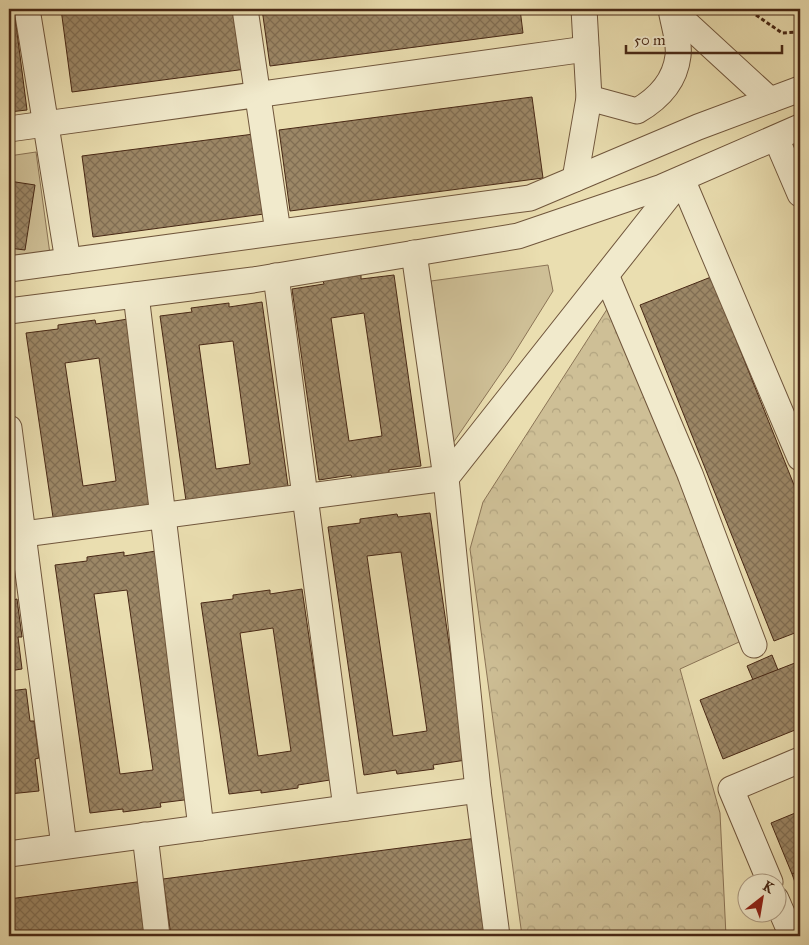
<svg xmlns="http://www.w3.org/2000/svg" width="809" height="945" font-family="'IM FELL Great Primer',serif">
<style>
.green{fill:#cebf96;stroke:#8b7456}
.forest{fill:url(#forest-crowns);stroke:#8b7456}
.building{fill:url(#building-cross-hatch);stroke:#482815;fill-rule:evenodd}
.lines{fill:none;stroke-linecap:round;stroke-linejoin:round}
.minor-casing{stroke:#70563c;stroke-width:27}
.path{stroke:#482815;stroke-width:3;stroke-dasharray:4 2.5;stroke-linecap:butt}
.minor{stroke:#f1eacc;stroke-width:25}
</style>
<defs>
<pattern id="forest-crowns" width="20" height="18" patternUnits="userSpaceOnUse" patternTransform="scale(1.25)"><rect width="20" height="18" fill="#cebf96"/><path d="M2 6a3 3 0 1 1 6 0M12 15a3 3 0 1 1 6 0" fill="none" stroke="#b2a480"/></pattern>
<pattern id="building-cross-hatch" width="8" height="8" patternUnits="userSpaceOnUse" patternTransform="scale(1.25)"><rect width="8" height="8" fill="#9c8766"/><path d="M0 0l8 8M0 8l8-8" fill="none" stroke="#816e53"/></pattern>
</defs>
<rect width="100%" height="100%" fill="#eadeb0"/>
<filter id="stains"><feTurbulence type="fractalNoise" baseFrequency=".004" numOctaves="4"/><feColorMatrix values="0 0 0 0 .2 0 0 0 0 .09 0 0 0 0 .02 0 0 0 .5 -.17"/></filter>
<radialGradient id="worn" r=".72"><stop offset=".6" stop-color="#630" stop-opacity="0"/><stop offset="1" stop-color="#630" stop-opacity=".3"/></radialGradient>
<g class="green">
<polygon points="36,152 50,254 9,259 9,156"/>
<polygon points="548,265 553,291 510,360 453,443 431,281"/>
</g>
<polygon class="forest" points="613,300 750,637 680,669 720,813 726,936 522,936 470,549 483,502"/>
<g class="building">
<polygon points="9,9 14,9 27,110 9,112"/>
<polygon points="61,9 238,9 246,69 72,92"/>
<polygon points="262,9 520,9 523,33 270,66"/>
<polygon points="532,97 543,178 290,211 279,130"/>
<polygon points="254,134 264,214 93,237 82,156"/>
<polygon points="9,181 35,185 25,250 9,248"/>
<path d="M361,275V279L394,275L421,466L389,470V474L352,479L351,475L319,480L292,289L324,284L323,281ZM364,313L382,436L349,441L331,318Z"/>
<polygon points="711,277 800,500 800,631 774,641 640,305"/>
<path d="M262,302L289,493L187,508L160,316L192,312L191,308L229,303V307ZM233,341L250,464L216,469L199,345Z"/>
<path d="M128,319L155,510L54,524L26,333L58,329V325L95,320L96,324ZM99,358L116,481L83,486L65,363Z"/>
<path d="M430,513L466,760L433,765L434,769L397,774L396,770L364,775L328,527L360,523V519L397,514L398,517ZM401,552L427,731L393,736L367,556Z"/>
<path d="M156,551L192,799L160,803L161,807L123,812V809L90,813L55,565L87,561V557L124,552V556ZM127,590L153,770L120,774L94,594Z"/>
<polygon points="9,567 13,600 17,599 22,637 18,637 22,669 9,671"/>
<path d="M302,589L330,780L298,785V788L261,793V790L229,794L201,603L233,599V595L270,590V594ZM273,628L291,751L258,756L240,633Z"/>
<polygon points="772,655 778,670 753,680 747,666"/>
<polygon points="800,661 800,728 723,759 700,700"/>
<polygon points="26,689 30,721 34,721 39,758 35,759 39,791 9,794 9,691"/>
<polygon points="800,811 800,871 792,874 771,823"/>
<polygon points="477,838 490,932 458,936 171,936 163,879"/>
<polygon points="800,871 800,896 792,874"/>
<polygon points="144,881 151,936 9,936 9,899"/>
</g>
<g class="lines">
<g class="minor-casing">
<g id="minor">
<polyline points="27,9 68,261"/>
<polyline points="245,9 278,232"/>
<polyline points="671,9 770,100"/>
<path d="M589,98L637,111C658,99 675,81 678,56C680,42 673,23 671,9"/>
<polyline points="9,129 586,49"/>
<polyline points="776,138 800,194"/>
<polyline points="575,179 589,98 584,9"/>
<polyline points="414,253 446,478 478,790 497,936"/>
<polyline points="9,269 530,198 698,127 800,89"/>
<polyline points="276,276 346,808"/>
<polyline points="607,277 690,474 754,645"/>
<polyline points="136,295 201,828"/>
<polyline points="9,311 253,280 518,236 662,187 800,127"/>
<polyline points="9,428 64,846"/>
<polyline points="9,536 446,478 682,179 800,458"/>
<polyline points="145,835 157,936"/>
<polyline points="9,854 478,790"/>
<polyline points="770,882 731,789 800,760"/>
<polyline points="776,899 792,936"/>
</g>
</g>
<polyline class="path" points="756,15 782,33 800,32"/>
<use href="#minor" class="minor"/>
</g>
<rect width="809" height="945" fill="none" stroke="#eadeb0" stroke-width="30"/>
<rect x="10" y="10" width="789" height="925" fill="none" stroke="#482815" stroke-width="2.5"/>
<rect x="15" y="15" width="779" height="915" fill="none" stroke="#482815"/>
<g transform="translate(762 898) rotate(31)"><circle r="24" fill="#f1eacc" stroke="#ad9c83"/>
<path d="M0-4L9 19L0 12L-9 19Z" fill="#8f2418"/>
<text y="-8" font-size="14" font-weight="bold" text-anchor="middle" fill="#482815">K</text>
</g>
<path d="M626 45v8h156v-8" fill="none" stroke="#482815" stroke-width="2.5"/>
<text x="634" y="45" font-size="15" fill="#482815" stroke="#f1eacc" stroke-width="4" paint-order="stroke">50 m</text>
<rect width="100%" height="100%" filter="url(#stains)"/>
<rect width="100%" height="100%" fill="url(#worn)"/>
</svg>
